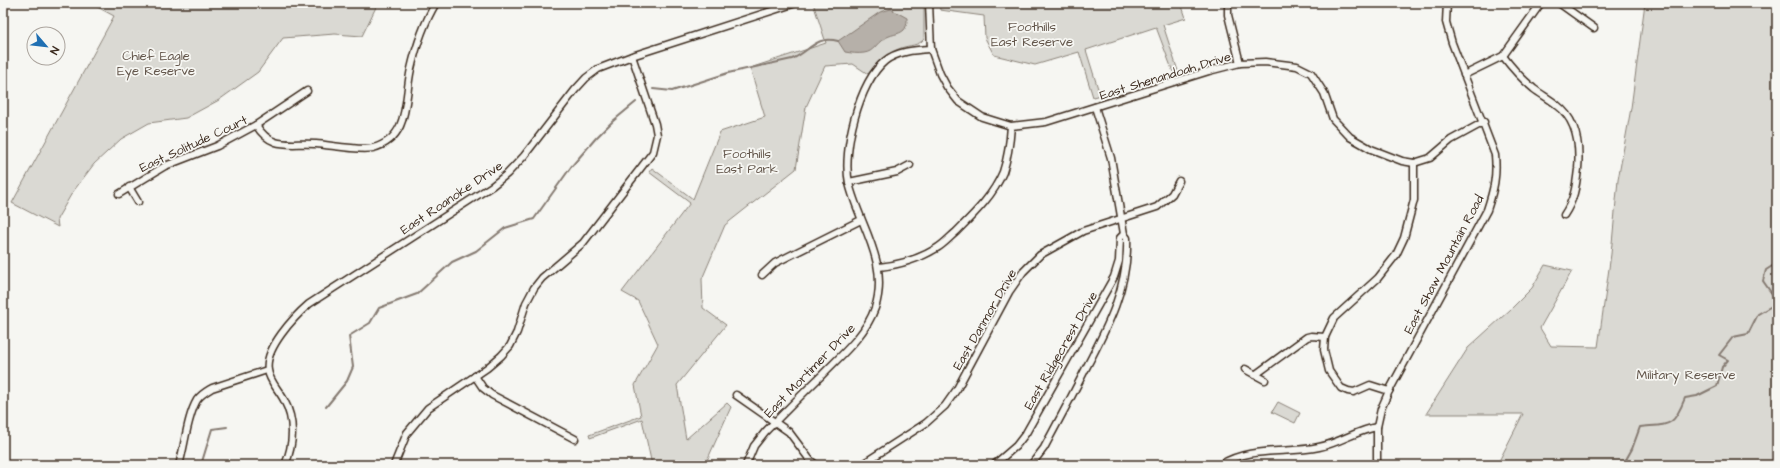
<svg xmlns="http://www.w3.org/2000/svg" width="1780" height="468" font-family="'Architects Daughter',sans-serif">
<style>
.green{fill:#dad9d3;stroke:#8a8278}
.water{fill:#b6b0a9;stroke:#857a71}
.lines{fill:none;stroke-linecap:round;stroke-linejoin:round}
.stream{stroke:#857a71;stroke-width:2}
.street-casing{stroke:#3b2a1e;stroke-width:9}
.street{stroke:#f6f6f2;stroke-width:6}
.labels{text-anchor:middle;stroke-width:3.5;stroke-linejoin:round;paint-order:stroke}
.park-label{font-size:13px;fill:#63564b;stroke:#f6f6f2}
.street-label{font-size:13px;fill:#3b2a1e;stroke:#f6f6f2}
</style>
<rect width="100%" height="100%" fill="#f6f6f2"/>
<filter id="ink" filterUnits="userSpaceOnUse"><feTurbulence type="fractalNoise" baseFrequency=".025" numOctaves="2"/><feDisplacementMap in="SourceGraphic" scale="8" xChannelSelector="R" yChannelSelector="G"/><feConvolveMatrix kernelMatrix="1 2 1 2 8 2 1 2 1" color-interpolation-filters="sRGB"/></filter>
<g filter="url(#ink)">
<g class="green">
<polygon points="90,3 378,3 362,36 335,34 283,38 258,72 219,100 186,118 149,123 121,139 94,164 72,193 57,219 58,227 12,203 114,16"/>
<path d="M813,3H924V39C919,46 909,45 901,48C887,53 877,62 868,74L853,64L825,66L806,107L796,169L725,225L702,279L703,308L726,325L677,385L686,439L727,403L731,407L705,465H652L642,419L590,438L589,435L641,416L635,385L658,344L638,301L622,292L690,203L649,172L652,168L693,199L720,132L765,117L750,68L826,43Z"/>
<polygon points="939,3 974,7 976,3 1181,3 1186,18 1163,25 1178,71 1173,72 1156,27 1086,50 1100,95 1093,97 1079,52 1035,65 994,55 985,38 984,16 940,10"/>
<polygon points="1645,3 1777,3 1777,465 1497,465 1523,414 1426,414 1468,348 1511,309 1532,288 1545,265 1572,271 1540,328 1551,346 1598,347 1611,254 1618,180 1631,108"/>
<polygon points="1278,402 1300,413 1295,423 1272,412"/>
</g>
<path class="water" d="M891,9L907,18C907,22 907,26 904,30C899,35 890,34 884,39C876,43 874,52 864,53C858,54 851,53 845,52L838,41L880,12Z"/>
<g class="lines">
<g class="stream">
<path d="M653,89L672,91L728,73L792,59C810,51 816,35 838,41"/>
<polyline points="1777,263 1766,270 1763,281 1777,301"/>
<polyline points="326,407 347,381 353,367 349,336 370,323 379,308 417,294 452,262 476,251 505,228 534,219 571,167 596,138 613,121 636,102"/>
<polyline points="201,465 212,429 227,427"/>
<path d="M1623,465L1632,449L1640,427C1670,424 1673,428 1685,398L1697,396L1717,386L1722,367L1728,360L1719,355L1733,337L1748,334L1758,314L1777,303"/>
</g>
<g class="street-casing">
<g id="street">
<polyline points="929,3 931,49 940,74 947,87 958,101 982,117 1011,126 1046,122 1209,71 1240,63 1265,62 1297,66 1311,73 1324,93 1333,119 1350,137 1371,149 1402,161 1414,163 1430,158 1451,140 1484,122"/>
<polyline points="1228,3 1228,15 1240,63"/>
<polyline points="1559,3 1594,28"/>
<path d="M1503,56C1512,68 1522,79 1534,89C1542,95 1550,99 1557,105C1577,120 1580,146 1578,169C1576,187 1574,200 1564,215"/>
<polyline points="1464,75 1503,56 1541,3"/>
<path d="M256,125C272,151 290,142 316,144C330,145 361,151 373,148C411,138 404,98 411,69C416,47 424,23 436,3"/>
<polyline points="849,182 897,172 910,165"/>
<polyline points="129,187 138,202"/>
<polyline points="119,194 165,166 217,146 256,125 307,91"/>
<path d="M879,267C899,265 919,259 937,248C944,244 950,237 956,232C974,214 993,196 1003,172C1008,157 1010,141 1011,126"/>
<polyline points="762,275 775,263 861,220"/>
<polyline points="1245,369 1265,380"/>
<polyline points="1255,375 1307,337 1311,336 1325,337"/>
<polyline points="475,376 483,388 492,395 575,439"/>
<polyline points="1389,391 1370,385 1354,392 1348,391 1341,388 1329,371 1324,350 1325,337 1334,318 1378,278 1396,255 1404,238 1414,200 1414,163"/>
<polyline points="736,395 789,432 810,460 816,465"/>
<path d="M179,465C185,445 187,417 197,400C201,394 207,391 212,388L267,370"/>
<path d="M285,465C294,444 295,420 284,400C279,390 269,381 268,370C264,349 294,317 309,304L492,186L507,174L524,156L575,90L586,78L598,69L632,56L796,3"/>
<polyline points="394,465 407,433 428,408 487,368 501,356 510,346 517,332 526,303 534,288 542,278 583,243 653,152 657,135 655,124 632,56"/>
<path d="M746,465L754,446L765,432C784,413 802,394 821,376C841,355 865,336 875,308C890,262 859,225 849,183C842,151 859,82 885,61C897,51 916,50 931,49"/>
<polyline points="861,465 926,423 945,406 957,389 1009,292 1023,272 1040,255 1083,231 1157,207 1172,194 1179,181"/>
<polyline points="994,465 1016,446 1026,433 1114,277 1119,261 1120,238 1124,234"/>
<path d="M1031,465L1044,448C1058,422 1072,396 1085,370C1107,328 1129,287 1127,238L1124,234L1111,158L1095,107"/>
<path d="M1220,465C1250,446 1286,454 1319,447C1340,443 1357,430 1377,427"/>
<path d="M1377,465V427L1381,409L1389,391L1487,210C1494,189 1497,176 1495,155L1452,43L1446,22L1447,3"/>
</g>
</g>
<use href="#street" class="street"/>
</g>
</g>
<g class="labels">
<g class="park-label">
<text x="1032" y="31">Foothills<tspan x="1032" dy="15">East Reserve</tspan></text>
<text x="156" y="60">Chief Eagle<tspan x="156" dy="15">Eye Reserve</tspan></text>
<text x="747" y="158">Foothills<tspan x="747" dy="15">East Park</tspan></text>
<text x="1686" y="379">Military Reserve</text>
</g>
<g class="street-label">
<text transform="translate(1165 75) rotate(-17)" y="5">East Shenandoah Drive</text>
<text transform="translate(193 143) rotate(-25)" y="5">East Solitude Court</text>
<text transform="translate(451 197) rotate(-34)" y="5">East Roanoke Drive</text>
<text transform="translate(1443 264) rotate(-62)" y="5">East Shaw Mountain Road</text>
<text transform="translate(984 319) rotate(-60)" y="5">East Danmor Drive</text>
<text transform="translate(1060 350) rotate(-60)" y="5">East Ridgecrest Drive</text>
<text transform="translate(809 370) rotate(-46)" y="5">East Mortimer Drive</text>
</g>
</g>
<rect width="1780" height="468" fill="none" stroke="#f6f6f2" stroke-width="16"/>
<rect x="8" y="8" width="1764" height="452" fill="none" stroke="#3b2a1e" stroke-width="1.5" filter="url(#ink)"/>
<g transform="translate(46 46) rotate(118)"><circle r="19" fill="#f6f6f2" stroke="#aba49d"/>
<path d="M0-3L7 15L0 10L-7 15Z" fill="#1f6fb2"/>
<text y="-6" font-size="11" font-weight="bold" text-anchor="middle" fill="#3b2a1e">N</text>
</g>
</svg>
